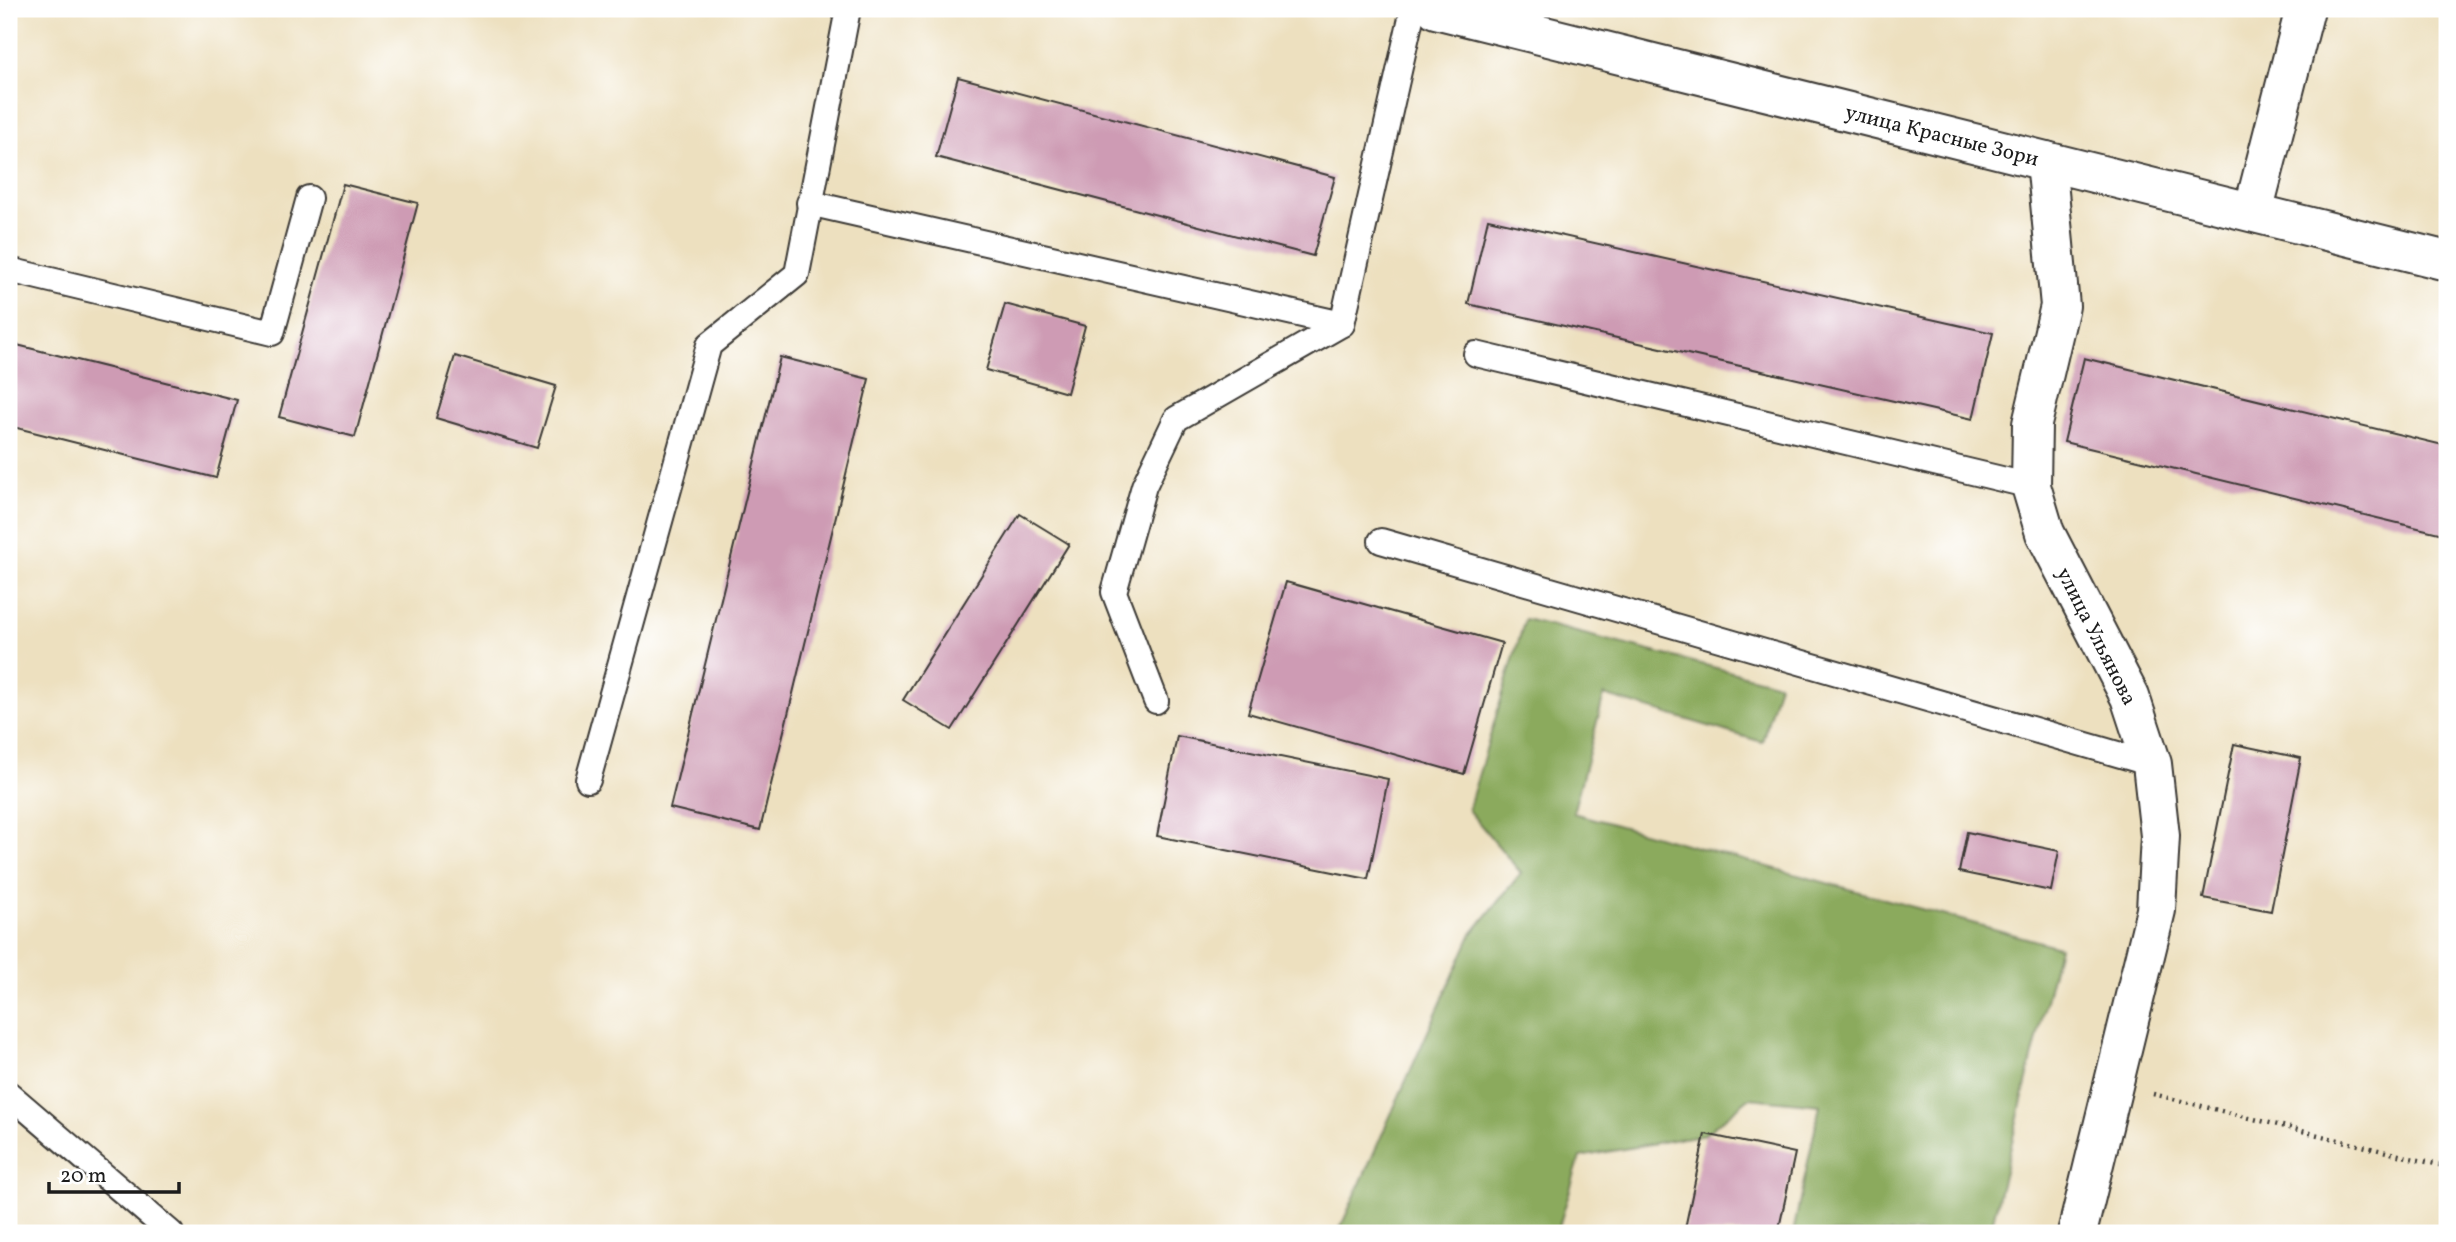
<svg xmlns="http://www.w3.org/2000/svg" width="2456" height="1242" font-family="Vollkorn,serif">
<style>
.forest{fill:#8baa5d;stroke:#54633c;stroke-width:2}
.building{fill:#ce9bb4}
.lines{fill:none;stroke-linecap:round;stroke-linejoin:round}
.lane-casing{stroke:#3b3934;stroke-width:28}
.street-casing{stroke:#3b3934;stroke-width:42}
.secondary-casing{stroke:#3b3934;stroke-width:42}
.path{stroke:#3b3934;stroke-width:4.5;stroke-dasharray:2 5;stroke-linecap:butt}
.lane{stroke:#fff;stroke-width:24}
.street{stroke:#fff;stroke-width:38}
.secondary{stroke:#fff;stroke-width:38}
.labels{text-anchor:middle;stroke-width:5;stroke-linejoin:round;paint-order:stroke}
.street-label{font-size:21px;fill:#1c1c1c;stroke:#fff}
</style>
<rect width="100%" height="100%" fill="#fff"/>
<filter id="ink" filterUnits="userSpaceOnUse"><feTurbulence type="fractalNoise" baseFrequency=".0143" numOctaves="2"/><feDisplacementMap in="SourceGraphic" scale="14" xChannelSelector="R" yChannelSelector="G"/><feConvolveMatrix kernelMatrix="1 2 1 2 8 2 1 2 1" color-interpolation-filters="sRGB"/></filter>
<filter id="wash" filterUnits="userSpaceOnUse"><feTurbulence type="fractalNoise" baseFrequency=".00686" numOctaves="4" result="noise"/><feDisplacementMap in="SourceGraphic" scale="28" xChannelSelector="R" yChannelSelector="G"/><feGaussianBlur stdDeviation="1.57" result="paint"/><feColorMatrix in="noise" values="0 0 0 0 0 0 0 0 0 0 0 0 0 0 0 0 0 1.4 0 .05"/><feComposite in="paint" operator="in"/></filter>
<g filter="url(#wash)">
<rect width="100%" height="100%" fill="#ede0bf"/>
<polygon class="forest" points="1525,619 1779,684 1762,742 1604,695 1573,813 2059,947 1990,1233 1793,1233 1820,1105 1749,1098 1705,1134 1580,1157 1557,1233 1338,1233 1471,935 1521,873 1468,810"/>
<g id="blocks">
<g class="building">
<polygon points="958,77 1335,177 1313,256 936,157"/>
<polygon points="343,184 418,203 355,437 279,417"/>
<polygon points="1488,219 1993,333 1973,419 1468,304"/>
<polygon points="1005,304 1085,326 1067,393 986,370"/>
<polygon points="9,343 237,400 216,478 9,426"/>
<polygon points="455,356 556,386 537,448 436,418"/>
<polygon points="780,357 869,379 760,830 670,808"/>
<polygon points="2084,358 2447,446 2447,535 2064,442"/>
<polygon points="1020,514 1069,544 952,730 903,700"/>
<polygon points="1286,582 1502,643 1464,774 1248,713"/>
<polygon points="1177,736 1388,779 1368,879 1157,836"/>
<polygon points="2234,744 2301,758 2271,911 2203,898"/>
<polygon points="1967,832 2059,851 2051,891 1959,872"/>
<polygon points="1705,1134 1795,1153 1778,1233 1684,1233"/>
</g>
</g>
</g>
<g filter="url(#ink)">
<use href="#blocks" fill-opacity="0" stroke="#3b3934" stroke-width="2"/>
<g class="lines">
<g class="lane-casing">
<g id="lane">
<polyline points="809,203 1342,324 1413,9"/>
<polyline points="9,270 272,333 309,198"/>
<polyline points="1476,354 2031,486"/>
<polyline points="1381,541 2152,764"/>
<polyline points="1156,701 1114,592 1144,486 1176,419 1342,324"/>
<polyline points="588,780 709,345 797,274 848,9"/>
<polyline points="9,1094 171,1233"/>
</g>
</g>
<g class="street-casing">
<g id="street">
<polyline points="2046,161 2060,306 2032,424 2031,486 2045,533 2130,697 2152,764 2160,836 2156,910 2077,1233"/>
<polyline points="2253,212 2305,9"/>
</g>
</g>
<g class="secondary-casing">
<polyline id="secondary" points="1436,9 2447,261"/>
</g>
<polyline class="path" points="2153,1094 2447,1167"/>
<use href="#lane" class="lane"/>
<use href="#street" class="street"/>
<use href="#secondary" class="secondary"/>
</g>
</g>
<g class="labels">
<g class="street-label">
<text transform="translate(1942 135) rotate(14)" y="7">улица Красные Зори</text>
<text transform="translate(2097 636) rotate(63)" y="7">улица Ульянова</text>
</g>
</g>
<rect width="2456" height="1242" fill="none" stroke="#fff" stroke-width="35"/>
<path d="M49 1182v10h130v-10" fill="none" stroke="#1c1c1c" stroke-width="3.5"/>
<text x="60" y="1182" font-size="21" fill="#1c1c1c" stroke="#ffffff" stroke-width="5" paint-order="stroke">20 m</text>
</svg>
